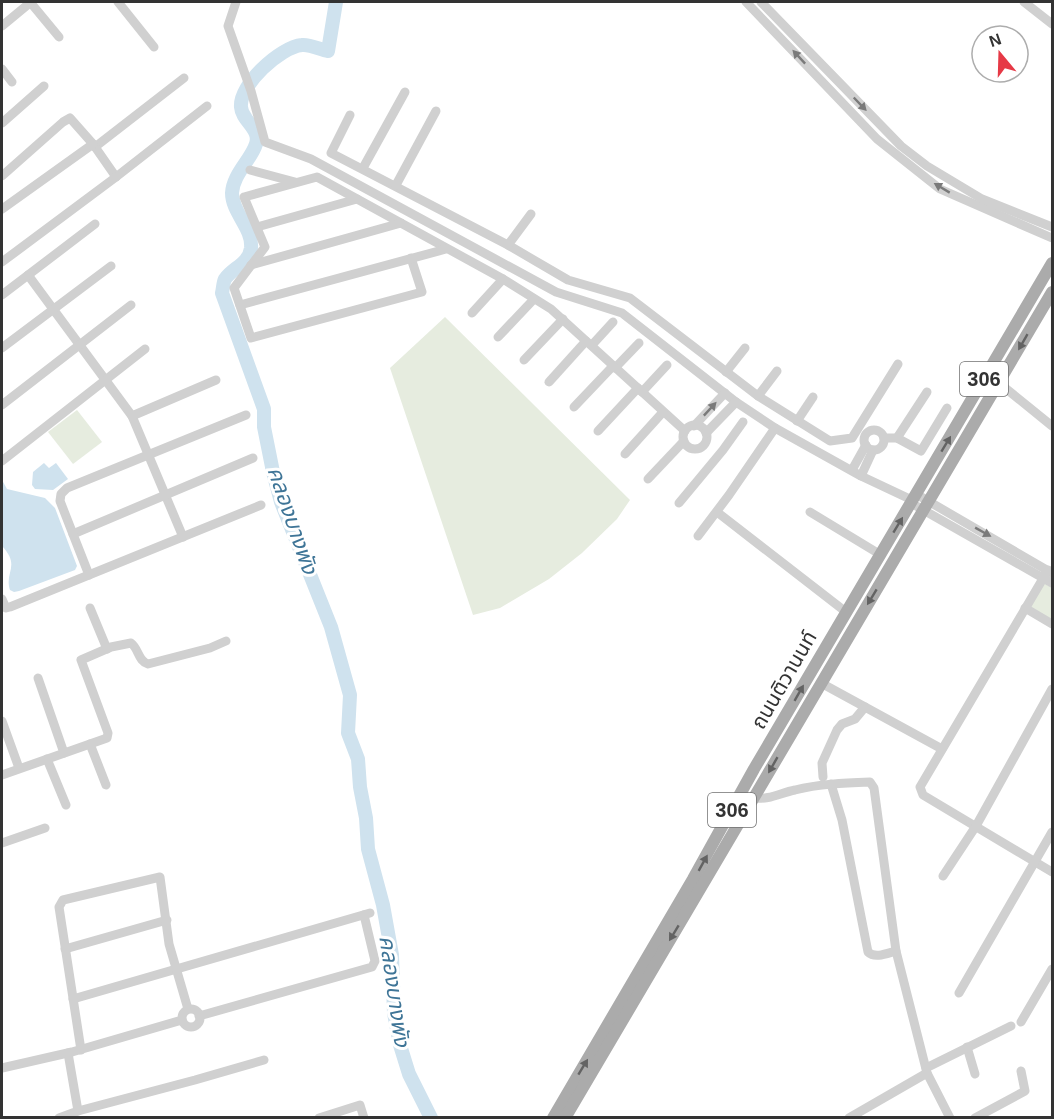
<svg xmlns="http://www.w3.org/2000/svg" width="1054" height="1119" font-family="Arial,'Noto Sans Thai',sans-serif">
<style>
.green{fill:#e6ecdf}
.water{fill:#cfe2ee}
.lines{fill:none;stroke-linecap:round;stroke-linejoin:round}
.river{stroke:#cfe2ee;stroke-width:14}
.minor{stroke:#d0d0d0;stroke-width:9}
.major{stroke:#ababab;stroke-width:12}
.oneway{fill:#7a7a7a}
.oneway2{fill:#636363}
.labels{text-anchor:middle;stroke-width:6;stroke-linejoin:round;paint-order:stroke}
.shield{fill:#fff;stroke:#707070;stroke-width:1.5}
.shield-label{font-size:20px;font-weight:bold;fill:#333}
.street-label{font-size:21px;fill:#333;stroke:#fff}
.water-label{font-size:22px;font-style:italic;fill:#3f7597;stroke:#fff}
</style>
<rect width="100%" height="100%" fill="#fff"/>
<g class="green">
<polygon points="445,317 630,500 617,519 582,553 549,579 500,608 473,615 390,368"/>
<polygon points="77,410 102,442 73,464 48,432"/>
<polygon points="1042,582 1052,588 1052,624 1025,608"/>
</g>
<g class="water">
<polygon points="44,463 49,468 56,463 68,479 53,490 35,489 32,485 33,472"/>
<path d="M2,480L7,489L45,498L55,508L77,566L75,570L19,591L14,592L10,590C4,572 21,566 2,546Z"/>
</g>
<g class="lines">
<path class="river" d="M336,2L328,51C321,50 310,44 302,45C280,47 239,85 241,107C242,121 261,129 256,144C251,160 233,174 232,193C232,213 253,228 251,248C249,264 232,268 225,279C223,283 223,289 222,293L264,409V427L273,472L281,502L331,627L350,695L348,733L358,759L360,787L366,818L368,849L383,905L392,955L394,1013L400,1045L409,1074L431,1118"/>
<g class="minor">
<polyline points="30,2 59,37"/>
<polyline points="118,2 154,47"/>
<polyline points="236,2 228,26 251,91 265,142 311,159 556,292 622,313 736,402 775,428 861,476 912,500"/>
<polyline points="746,2 877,139 940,189 1052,238"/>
<polyline points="761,2 901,146 927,166 982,199 1052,227"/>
<polyline points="1024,2 1052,24"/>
<polyline points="2,26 31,2"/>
<polyline points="2,69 12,82"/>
<polyline points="350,115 331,153 508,245 568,280 630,298 758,396 830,441 852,438 898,364"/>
<polyline points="2,123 44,86"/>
<polyline points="95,147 184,78"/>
<polyline points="363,168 405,92"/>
<polyline points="250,170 295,182"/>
<polyline points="2,176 63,122 70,118 93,144 116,177"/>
<polyline points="396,185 436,111"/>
<polyline points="2,209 93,144"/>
<polyline points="257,227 357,199"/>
<polyline points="508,245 531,214"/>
<polyline points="411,258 422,292 251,338 234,288 265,247 244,197 317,177 503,279 551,309 685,431"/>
<polyline points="2,262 116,177 207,106"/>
<polyline points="251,265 401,223"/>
<polyline points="28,275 132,416 183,537"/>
<polyline points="2,295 95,224"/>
<polyline points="240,305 446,249"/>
<polyline points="472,313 503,279"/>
<polyline points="498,337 534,299"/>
<polyline points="592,345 613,322"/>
<polyline points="2,348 111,266"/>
<polyline points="524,360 563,319"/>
<polyline points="615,368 639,343"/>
<polyline points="726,372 745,348"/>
<polyline points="549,382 586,341"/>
<polyline points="999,383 1052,426"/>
<polyline points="642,392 667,365"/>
<polyline points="758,396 777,371"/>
<polyline points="2,405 131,305"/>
<polyline points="574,407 613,366"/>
<polyline points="132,416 216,380"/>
<polyline points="797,421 813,397"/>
<circle cx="695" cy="437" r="12"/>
<polyline points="694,426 725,393"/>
<circle cx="874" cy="440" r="10"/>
<polyline points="598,431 638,388"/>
<polyline points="706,433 736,402"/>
<polyline points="884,438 897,438 921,451 947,408"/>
<polyline points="897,438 927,392"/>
<polyline points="625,454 663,412"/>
<polyline points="2,461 145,349"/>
<polyline points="852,470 866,445"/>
<polyline points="861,476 873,450"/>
<polyline points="648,479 684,441"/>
<polyline points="916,494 1052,573"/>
<polyline points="679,503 723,450 743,422"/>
<polyline points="911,503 1052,583"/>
<polyline points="717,512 846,612"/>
<polyline points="810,512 881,555"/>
<polyline points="73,534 253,458"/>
<polyline points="698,536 729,495 775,428"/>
<polyline points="1048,570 920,787 923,795 1052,872"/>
<polyline points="89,575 60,501 61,494 67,488 246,415"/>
<polyline points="2,599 6,608 10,607 261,505"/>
<polyline points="90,608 107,649"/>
<polyline points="1025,608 1052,624"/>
<polyline points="38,678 64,753"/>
<polyline points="821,683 942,749"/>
<polyline points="2,721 19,768"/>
<polyline points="90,744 106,785"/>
<polyline points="47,759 66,805"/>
<path d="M2,775L107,738L108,733L81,660L111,647L131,643C139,649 138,661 148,664L210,648L226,641"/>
<polyline points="823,777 822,763 837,730 842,724 855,719 865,707"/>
<path d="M831,784L842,820L868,952C875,959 888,953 896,951"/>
<path d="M754,798C769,800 780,793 795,790C819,784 844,783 870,782L874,788L896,951L927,1073L950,1118"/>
<polyline points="2,843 45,828"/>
<polyline points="943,876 976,826 1052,689"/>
<polyline points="65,949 167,920"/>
<polyline points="959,993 1052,832"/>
<polyline points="73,999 370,913"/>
<circle cx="191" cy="1018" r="9"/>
<polyline points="199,1016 372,967 375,961 364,915"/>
<polyline points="1021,1022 1052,969"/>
<polyline points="967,1047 975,1074"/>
<polyline points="81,1050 59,907 63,900 160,877 169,944 188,1009"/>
<polyline points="2,1068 72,1052 182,1020"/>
<polyline points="926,1068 1011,1026"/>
<polyline points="78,1111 195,1080 264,1060"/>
<polyline points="59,1118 78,1111 68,1053"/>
<polyline points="319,1118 360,1105 364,1118"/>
<polyline points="849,1118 927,1073"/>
<polyline points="975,1118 1025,1091 1021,1071"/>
</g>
<g class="major">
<polyline points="553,1118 693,879 754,769 1052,263"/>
<polyline points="565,1118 1052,292"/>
</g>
</g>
<defs><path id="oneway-solid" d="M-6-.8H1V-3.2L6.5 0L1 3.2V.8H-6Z" transform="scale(1.5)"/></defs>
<g class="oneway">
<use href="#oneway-solid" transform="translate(799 57) rotate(-133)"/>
<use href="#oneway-solid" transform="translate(860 104) rotate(46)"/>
<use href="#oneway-solid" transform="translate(942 188) rotate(-149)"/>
<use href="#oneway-solid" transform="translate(710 409) rotate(-47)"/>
<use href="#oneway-solid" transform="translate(983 532) rotate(29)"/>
</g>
<g class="oneway2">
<use href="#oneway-solid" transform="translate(1023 342) rotate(120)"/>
<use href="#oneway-solid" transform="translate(946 444) rotate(-59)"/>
<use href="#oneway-solid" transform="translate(898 525) rotate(-59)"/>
<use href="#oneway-solid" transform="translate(872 597) rotate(121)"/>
<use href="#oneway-solid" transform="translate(799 693) rotate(-60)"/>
<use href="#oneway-solid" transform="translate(773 765) rotate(120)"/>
<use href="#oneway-solid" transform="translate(703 863) rotate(-61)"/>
<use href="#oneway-solid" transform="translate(674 933) rotate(121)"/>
<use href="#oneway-solid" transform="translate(583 1067) rotate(-59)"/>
</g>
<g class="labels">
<g class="shield">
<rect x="960" y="362" width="48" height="34" rx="4.5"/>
<rect x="708" y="793" width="48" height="34" rx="4.5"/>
</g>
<g class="shield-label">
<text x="984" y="386">306</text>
<text x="732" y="817">306</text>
</g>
<g class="street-label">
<text transform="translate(784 680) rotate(-60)" y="7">ถนนติวานนท์</text>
</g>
<g class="water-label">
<text transform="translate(293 520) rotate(71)" y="8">คลองบางพัง</text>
<text transform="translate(395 991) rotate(82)" y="8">คลองบางพัง</text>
</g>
</g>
<rect width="1054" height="1119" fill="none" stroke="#333333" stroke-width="6"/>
<g transform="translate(1000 54) rotate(341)"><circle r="28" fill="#ffffff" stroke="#adadad" stroke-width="1.5"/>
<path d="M0-4.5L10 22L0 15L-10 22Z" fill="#e63946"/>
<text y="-9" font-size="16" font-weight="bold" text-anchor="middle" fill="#333333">N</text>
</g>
</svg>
